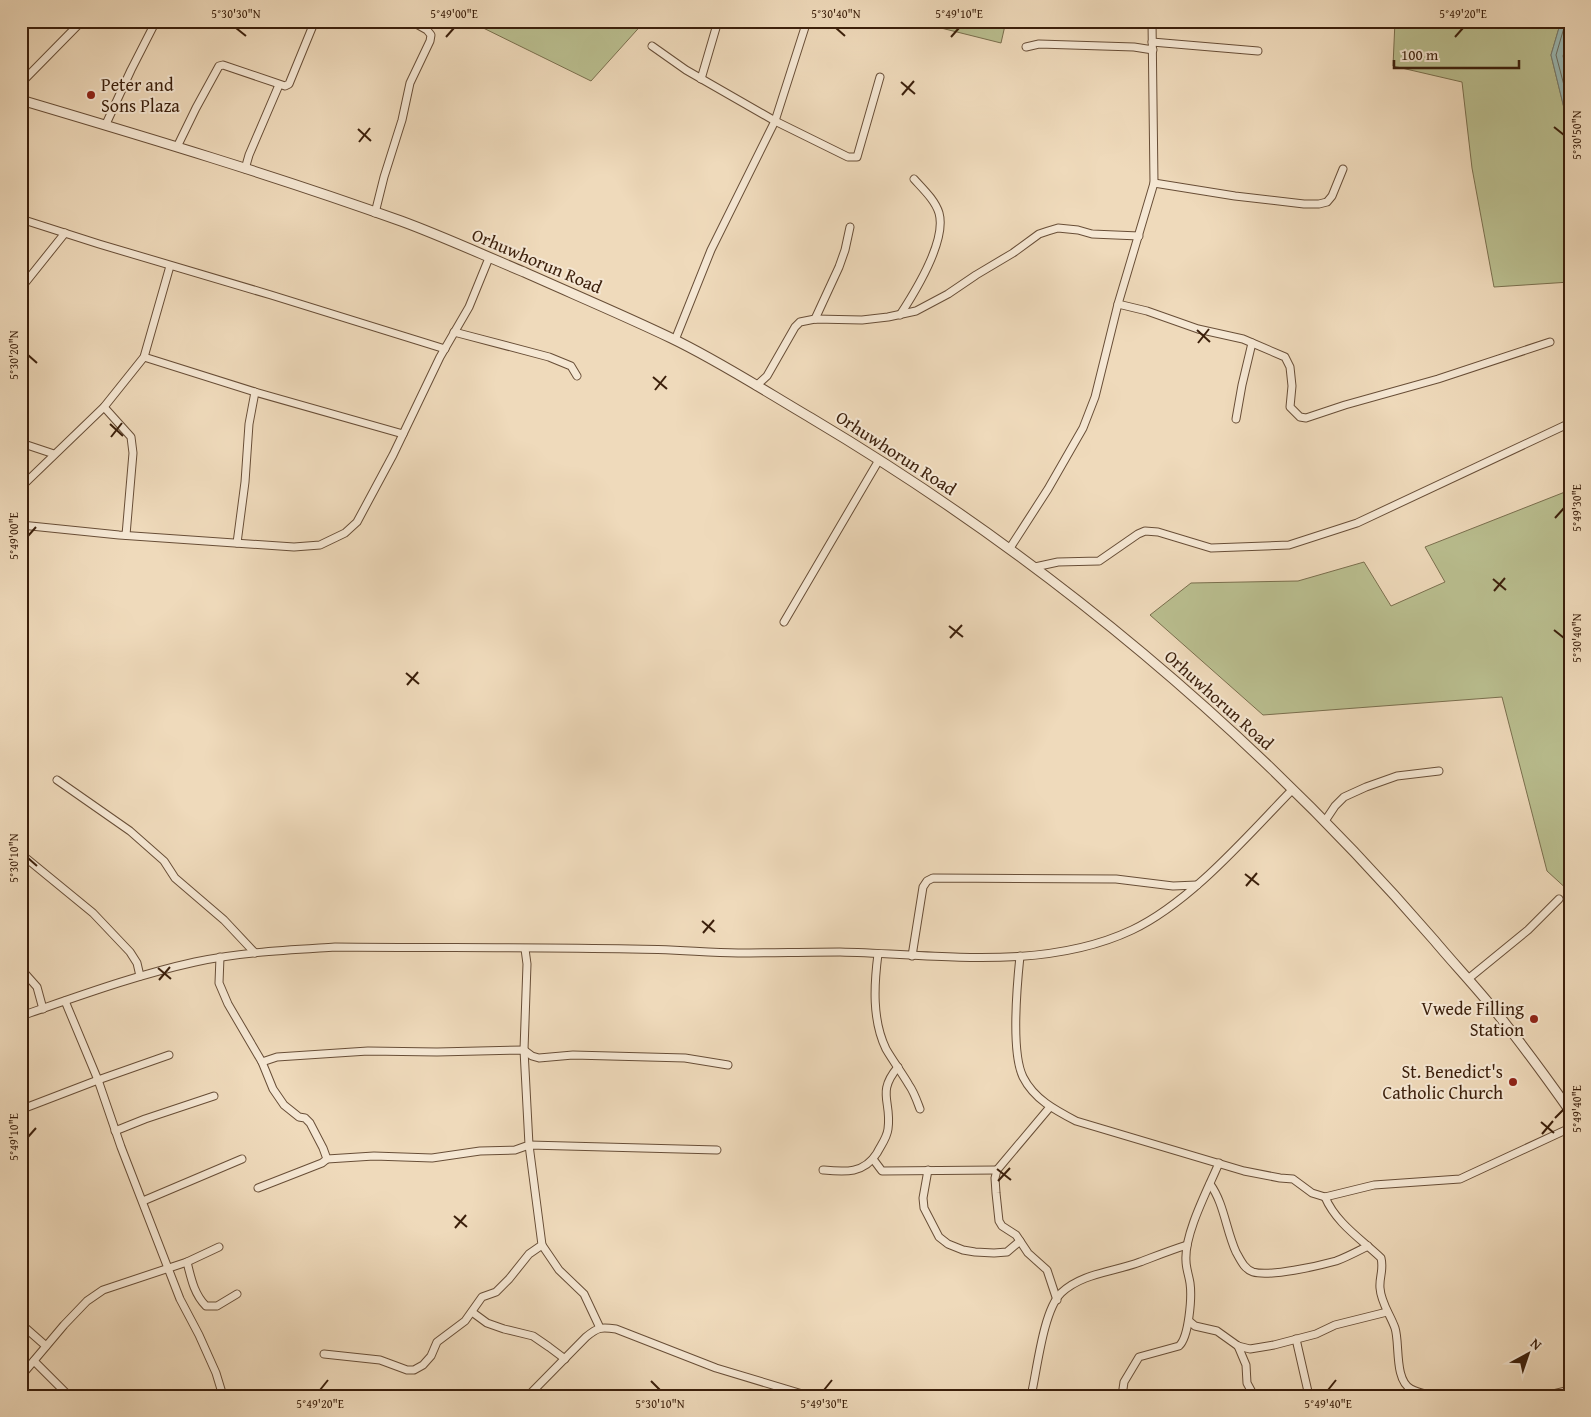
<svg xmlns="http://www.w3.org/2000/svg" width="1591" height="1417" font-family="'Gentium Book Plus',serif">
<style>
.green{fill:#babf90;stroke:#7a6f4e}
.water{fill:#9abab6;stroke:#747c72}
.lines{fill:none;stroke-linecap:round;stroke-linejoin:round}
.shore{stroke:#6a6c60;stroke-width:1}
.minor-casing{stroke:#684e37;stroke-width:9}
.tertiary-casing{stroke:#684e37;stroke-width:11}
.minor{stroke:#f5e7d3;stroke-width:7}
.tertiary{stroke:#f5e7d3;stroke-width:9}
.ticks{fill:none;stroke:#3b1f0b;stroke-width:2}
.poi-dot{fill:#8f2418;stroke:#f5e7d3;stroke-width:2}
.labels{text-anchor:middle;stroke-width:4;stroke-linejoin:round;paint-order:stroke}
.poi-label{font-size:18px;fill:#3b1f0b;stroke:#f5e7d3;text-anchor:end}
.street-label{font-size:18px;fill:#3b1f0b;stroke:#f5e7d3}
.neatline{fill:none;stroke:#3b1f0b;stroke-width:2}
.ticks-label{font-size:12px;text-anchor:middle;fill:#3b1f0b}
</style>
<rect width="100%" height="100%" fill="#efdabb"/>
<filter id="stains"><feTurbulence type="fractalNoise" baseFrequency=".004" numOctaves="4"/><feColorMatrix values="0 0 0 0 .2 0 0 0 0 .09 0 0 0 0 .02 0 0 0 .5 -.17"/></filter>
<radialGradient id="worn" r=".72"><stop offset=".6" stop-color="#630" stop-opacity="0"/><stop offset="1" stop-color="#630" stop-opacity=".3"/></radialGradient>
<g class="green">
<polygon points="469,21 645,21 591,81"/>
<polygon points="913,21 1006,21 1001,43"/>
<polygon points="1395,21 1561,21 1551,55 1564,108 1570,118 1570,282 1494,287 1472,168 1462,82 1393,66"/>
<polygon points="1570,490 1570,892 1547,871 1502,697 1263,715 1150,615 1191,583 1298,581 1364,562 1391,606 1445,582 1425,547"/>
</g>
<polygon class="water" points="1561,21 1570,21 1570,118 1564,108 1551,55"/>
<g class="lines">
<g class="shore">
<polyline points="1566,21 1556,55 1570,108"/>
<polyline points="1570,32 1563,56 1570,84"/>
</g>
<g class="minor-casing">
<g id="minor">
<polyline points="1152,42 1258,51"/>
<polyline points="652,46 686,70 775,121 848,157 857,157 880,77"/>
<polyline points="1026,47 1039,44 1134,47 1153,50"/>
<polyline points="701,79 718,21"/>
<polyline points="21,83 82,21"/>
<polyline points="106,124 131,70 156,21"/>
<polyline points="177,147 196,108 219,66 223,65 285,86 289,84 314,23"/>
<polyline points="245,169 249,155 279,85"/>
<polyline points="1154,183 1235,196 1304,204 1319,204 1327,202 1332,196 1343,169"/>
<polyline points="375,213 384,177 402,120 410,83 430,41 431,35 427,30 411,21"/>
<polyline points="21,219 99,244 271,295 445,349"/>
<polyline points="21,288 65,233"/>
<polyline points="1118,304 1147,311 1198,329 1243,339 1285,357 1290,367 1292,386 1290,407 1300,417 1306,418 1345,405 1438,379 1550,342"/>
<path d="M900,315C915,292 947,241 939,213C935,200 923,189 914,179"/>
<polyline points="815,319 839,267 845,250 850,227"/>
<polyline points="454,332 549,357 571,366 577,376"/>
<polyline points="675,340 711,250 775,121 807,21"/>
<polyline points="144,357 255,392 403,434"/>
<polyline points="756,386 767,376 795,327 800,322 815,319 862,320 888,317 916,311 948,294 976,275 1013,253 1039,234 1048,231 1058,228 1078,230 1092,234 1139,236"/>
<polyline points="104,407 131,437 133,453 126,535"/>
<polyline points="1236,419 1242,385 1252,343"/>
<polyline points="21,443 54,454"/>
<polyline points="21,487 104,407 144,357 170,266"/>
<polyline points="21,525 119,535 294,547 320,545 345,533 357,522 393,455 440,357 469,307 489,258"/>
<polyline points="237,543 245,482 249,424 255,392"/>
<polyline points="1010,548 1048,489 1083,428 1095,397 1118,304 1154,183 1152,21"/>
<polyline points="1035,567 1058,562 1099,561 1138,534 1145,531 1158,532 1211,548 1289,545 1357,523 1570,423"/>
<polyline points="784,622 879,460"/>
<polyline points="57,780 130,831 164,861 175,878 224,920 255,953"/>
<polyline points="1325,821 1335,806 1344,797 1366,787 1397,776 1439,771"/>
<polyline points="21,854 93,913 130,952 137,963 140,976"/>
<path d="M878,954C874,985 872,1020 886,1049C893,1061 902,1073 909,1085C914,1092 917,1101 920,1109"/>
<polyline points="912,956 923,887 927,881 933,878 1116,879 1173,886 1197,885"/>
<path d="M1020,956C1017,985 1011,1052 1023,1077C1034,1099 1055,1110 1076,1121L1244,1171L1280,1178L1293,1179L1312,1193L1325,1197L1374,1185L1460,1179L1570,1128"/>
<polyline points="220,957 219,983 228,1004 262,1062 273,1089 284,1105 299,1117 305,1118 310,1123 323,1148 327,1159 322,1163 258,1188"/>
<polyline points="21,969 37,987 43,1009"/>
<polyline points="1468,979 1528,930 1559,899"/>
<polyline points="65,1001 98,1080 121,1147 180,1299 199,1335 216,1373 223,1396"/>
<path d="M21,1016C79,996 136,975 195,962C241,952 288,950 335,947C433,948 532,947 631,949C667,949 702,952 738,953C772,953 806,952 840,952C935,954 1043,972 1132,930C1191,902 1247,836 1292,790"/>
<polyline points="262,1062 277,1057 368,1051 437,1052 524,1050 532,1056 539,1058 573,1055 685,1058 728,1065"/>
<polyline points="1050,1107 997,1170 995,1178 996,1193 999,1221 1002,1226 1016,1235 1028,1253 1047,1270 1057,1300"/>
<polyline points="25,1108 98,1080 169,1055"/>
<polyline points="115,1131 145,1119 214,1096"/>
<polyline points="327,1159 374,1156 432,1158 480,1151 515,1150 529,1145 524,1050 527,964 525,949"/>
<polyline points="873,1159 882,1171 997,1170"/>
<path d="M823,1170C845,1172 864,1174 877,1153C881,1145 887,1138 888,1129C892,1101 876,1093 898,1067"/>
<polyline points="928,1170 923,1198 924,1208 939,1237 948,1244 963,1250 975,1252 994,1253 1007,1252 1020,1241"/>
<path d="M1210,1184C1224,1203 1226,1230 1236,1252C1240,1259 1244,1269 1253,1272C1270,1277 1318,1266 1336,1261C1347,1257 1358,1251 1368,1246"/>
<path d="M1325,1197C1336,1223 1361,1239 1381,1258C1384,1270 1379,1277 1380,1288C1381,1303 1390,1314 1395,1328C1400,1343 1394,1380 1411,1389C1418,1393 1426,1394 1433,1396"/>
<polyline points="143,1201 242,1159"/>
<polyline points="542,1245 559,1270 584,1294 600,1328"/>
<path d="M187,1262C191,1278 194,1294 206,1306H217L237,1294"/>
<polyline points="472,1312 487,1323 504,1329 533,1336 549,1347 565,1359"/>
<polyline points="1189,1321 1195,1326 1217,1331 1238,1346 1250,1349 1274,1345 1316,1334 1335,1325 1387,1312"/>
<polyline points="21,1324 46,1346"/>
<polyline points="1296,1339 1309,1396"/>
<polyline points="1238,1346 1246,1365 1247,1383 1254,1396"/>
<polyline points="324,1354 380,1360 407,1370 414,1370 423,1365 431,1356 437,1342 465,1321 482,1297 496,1292 509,1279 529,1254 542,1245 529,1145 717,1150"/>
<polyline points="34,1361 69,1396"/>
<polyline points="21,1376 64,1325 87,1301 103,1290 187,1262 219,1247"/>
<path d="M528,1396L586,1337C598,1327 601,1327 616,1329L716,1368L809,1396"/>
<path d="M1031,1396C1037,1371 1043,1311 1061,1293C1082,1273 1114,1272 1140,1262C1156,1256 1171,1250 1187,1245"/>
<path d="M1122,1396L1124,1382L1139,1357L1179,1346C1189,1337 1192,1297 1190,1283C1189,1276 1186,1268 1186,1261C1184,1234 1208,1189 1219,1163"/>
<polyline points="1545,1396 1570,1390"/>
</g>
</g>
<g class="tertiary-casing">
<path id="tertiary" d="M21,100C149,138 276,176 401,221C442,236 483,255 524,272C573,294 623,315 671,338C719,361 765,391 811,418C1045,557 1256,734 1434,940C1454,964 1476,987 1496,1012C1522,1044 1546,1077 1570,1111"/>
</g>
<use href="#minor" class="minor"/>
<use href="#tertiary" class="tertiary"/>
</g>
<path class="ticks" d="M236,28L246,36M836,28L845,36M446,37L454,28M951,37L959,28M1455,37L1463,28M901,82L915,94M902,95L914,81M1554,127L1564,135M358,129L371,141M359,142L370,128M1197,330L1210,342M1198,343L1209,329M28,355L37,363M653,377L667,389M655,390L666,376M110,424L123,436M111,437L122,423M1555,518L1564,508M28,536L36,527M1493,579L1506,590M1494,591L1505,578M949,626L963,637M1554,630L1564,638M950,638L962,625M406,673L419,684M407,685L418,672M28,858L37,866M1245,874L1259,885M1246,886L1257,873M702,921L715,932M703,933L714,920M158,968L171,979M159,980L170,967M1555,1118L1564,1109M1541,1122L1554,1133M1542,1134L1553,1121M28,1137L36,1128M997,1169L1011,1180M998,1181L1010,1168M454,1216L467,1227M455,1228L466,1215M651,1381L660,1390M320,1390L328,1380M824,1390L832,1380M1328,1390L1336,1380"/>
<g class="poi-dot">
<circle cx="91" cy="95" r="5"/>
<circle cx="1534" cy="1019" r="5"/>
<circle cx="1513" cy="1082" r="5"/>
</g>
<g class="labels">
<g class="poi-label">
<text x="101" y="91" text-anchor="start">Peter and<tspan x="101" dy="21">Sons Plaza</tspan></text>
<text x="1524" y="1015">Vwede Filling<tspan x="1524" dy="21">Station</tspan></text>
<text x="1503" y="1078">St. Benedict's<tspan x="1503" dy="21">Catholic Church</tspan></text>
</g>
<g class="street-label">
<text transform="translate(537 261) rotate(23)" y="6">Orhuwhorun Road</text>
<text transform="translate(896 453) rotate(33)" y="6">Orhuwhorun Road</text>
<text transform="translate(1219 700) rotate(42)" y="6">Orhuwhorun Road</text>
</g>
</g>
<rect width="1591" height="1417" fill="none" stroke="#efdabb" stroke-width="55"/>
<g transform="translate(1528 1354) rotate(40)" stroke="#f5e7d3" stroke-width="4" paint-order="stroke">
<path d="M0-4L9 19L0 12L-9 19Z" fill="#3b1f0b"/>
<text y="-8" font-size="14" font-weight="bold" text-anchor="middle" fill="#3b1f0b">N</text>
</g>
<path d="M1394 60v8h125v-8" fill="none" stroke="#3b1f0b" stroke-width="2.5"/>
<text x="1401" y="60" font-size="15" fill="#3b1f0b" stroke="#f5e7d3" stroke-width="4" paint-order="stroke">100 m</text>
<rect x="28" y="28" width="1536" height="1362" class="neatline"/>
<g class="ticks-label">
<text x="236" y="18">5°30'30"N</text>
<text x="454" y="18">5°49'00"E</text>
<text x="836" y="18">5°30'40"N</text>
<text x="959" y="18">5°49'10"E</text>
<text x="1463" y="18">5°49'20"E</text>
<text transform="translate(1577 135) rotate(-90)" y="4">5°30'50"N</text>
<text transform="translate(14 355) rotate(-90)" y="4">5°30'20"N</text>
<text transform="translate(1577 508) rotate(-90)" y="4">5°49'30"E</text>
<text transform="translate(14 536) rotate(-90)" y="4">5°49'00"E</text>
<text transform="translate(1577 638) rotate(-90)" y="4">5°30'40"N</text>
<text transform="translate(14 858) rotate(-90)" y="4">5°30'10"N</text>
<text transform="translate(1577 1109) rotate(-90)" y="4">5°49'40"E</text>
<text transform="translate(14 1137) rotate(-90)" y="4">5°49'10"E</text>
<text x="320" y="1408">5°49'20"E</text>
<text x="660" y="1408">5°30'10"N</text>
<text x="824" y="1408">5°49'30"E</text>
<text x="1328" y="1408">5°49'40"E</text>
</g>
<rect width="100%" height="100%" filter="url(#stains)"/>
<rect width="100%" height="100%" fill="url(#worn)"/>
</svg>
